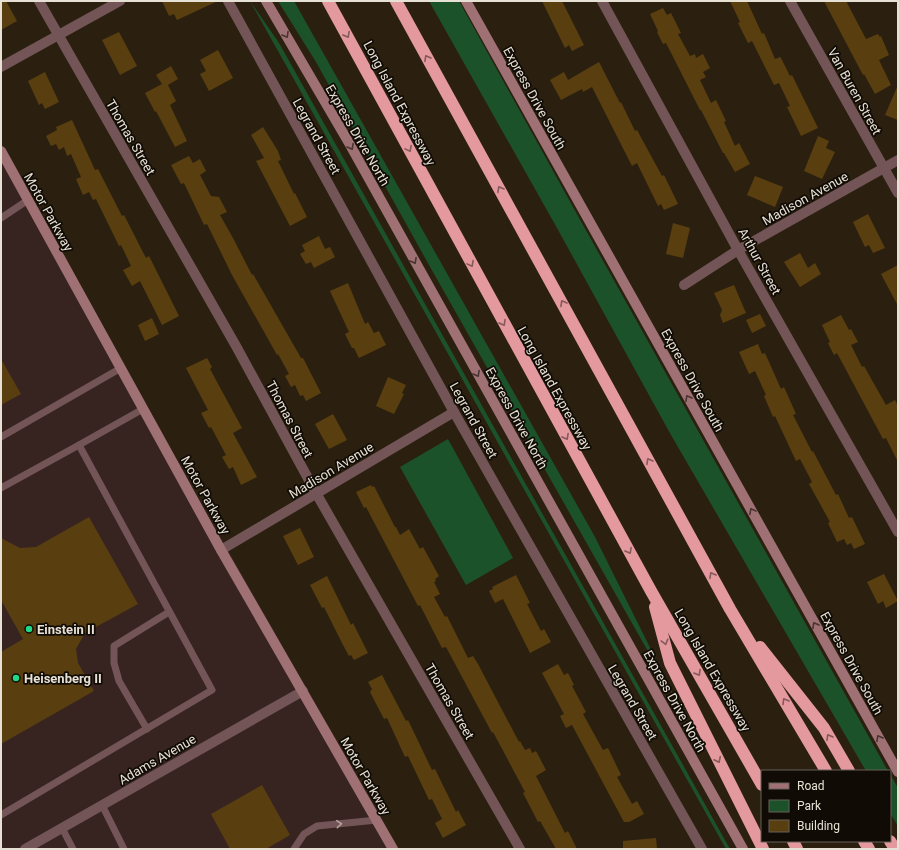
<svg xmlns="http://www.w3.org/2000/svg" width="899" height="850" font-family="Roboto,sans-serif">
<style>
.industrial{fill:#372421}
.green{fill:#1c522a}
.building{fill:#593e0f}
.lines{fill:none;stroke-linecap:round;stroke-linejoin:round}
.service{stroke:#735557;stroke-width:7}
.minor{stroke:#735557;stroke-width:10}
.tertiary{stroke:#735557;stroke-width:10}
.secondary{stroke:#a07174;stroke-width:10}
.motorway{stroke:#e4999f;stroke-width:12}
.oneway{stroke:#4a3431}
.oneway2{stroke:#85595a}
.oneway3{stroke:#b3a19c}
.poi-dot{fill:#21d887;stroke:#100b05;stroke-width:1.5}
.labels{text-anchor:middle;stroke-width:3.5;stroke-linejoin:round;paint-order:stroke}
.street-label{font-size:13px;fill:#e7e0d5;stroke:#100b05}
.poi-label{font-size:13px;font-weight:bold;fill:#e7e0d5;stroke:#100b05;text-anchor:start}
</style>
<rect width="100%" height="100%" fill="#2b2010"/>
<polygon class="industrial" points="1,154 399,849 1,849"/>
<g class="green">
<polygon points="250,1 279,43 730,849 726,849"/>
<polygon points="278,1 294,1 595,537 679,706 429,265 316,62"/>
<polygon points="429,1 459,1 578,216 888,771 866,771 671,435 557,228"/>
<polygon points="448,439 513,558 466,585 400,467"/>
<polygon points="890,774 898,788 898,826 890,813"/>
</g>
<g class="building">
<polygon points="1,1 6,1 17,21 1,30"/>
<polygon points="162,1 218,1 177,20 174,14 169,16"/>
<polygon points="542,1 562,1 584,45 572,51 569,45 565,48"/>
<polygon points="730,1 747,1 762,34 764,33 775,59 780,57 781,58 790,76 792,75 818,128 801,136 787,107 790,106 779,83 774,85 752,41 748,43 738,23 740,22"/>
<polygon points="824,1 846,1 866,39 878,34 880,37 881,36 889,55 879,60 891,85 875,94 864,74 863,75"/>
<polygon points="663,8 667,15 671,13 681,33 678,34 690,56 695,54 696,58 703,54 710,68 703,72 706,77 700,80 711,103 716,100 726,121 724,122 735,146 739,143 750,164 735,172 724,153 723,153 701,110 700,110 666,43 663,44 657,32 658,31 650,14"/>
<polygon points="119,32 137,66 120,75 102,40"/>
<polygon points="218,50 233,78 209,91 200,74 206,71 200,60"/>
<polygon points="599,62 620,103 621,102 635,131 637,130 662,176 664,175 678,204 664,210 661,204 658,206 637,163 632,166 592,87 583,92 582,89 561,100 550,80 564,72 568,80"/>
<polygon points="171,66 178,79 168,85 176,101 170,105 187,141 175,147 156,111 155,112 145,93 162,84 156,75"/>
<polygon points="45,72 59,102 45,109 42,103 39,105 28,81"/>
<polygon points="898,85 898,120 885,115"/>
<polygon points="72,120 95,170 98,169 122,216 124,215 146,258 149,256 179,316 162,325 140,281 132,286 123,270 131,266 121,245 119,246 96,199 93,200 89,192 83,195 76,179 81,177 71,154 67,156 64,147 59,150 56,144 51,146 46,136 57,130 56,127"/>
<polygon points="263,127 278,151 281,160 278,161 294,194 295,193 307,217 290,226 256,161 264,158 251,135"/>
<polygon points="818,136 829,141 826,148 835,152 822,179 804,171"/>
<polygon points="189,156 193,163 200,159 206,171 200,175 211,196 219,197 227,212 220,215 233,238 252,275 253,274 301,358 303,358 321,393 306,401 303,395 300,396 295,385 291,387 285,376 289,374 278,354 277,355 232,275 207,224 204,225 184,183 181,184 171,165"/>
<polygon points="755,176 783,187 775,207 747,195"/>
<polygon points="868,214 885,248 873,253 869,245 865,247 853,222"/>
<polygon points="673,223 690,228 683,258 666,254"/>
<polygon points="319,236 325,249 330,247 335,257 314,268 311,262 306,264 300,254 305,251 302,245"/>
<polygon points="800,253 808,268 815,263 821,274 800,287 784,262"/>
<polygon points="898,265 898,306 881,274"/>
<polygon points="348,283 365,324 368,322 374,333 379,331 386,345 359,358 354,348 352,348 345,334 349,332 330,291"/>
<polygon points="734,285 746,313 723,323 720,315 722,310 714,293"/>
<polygon points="760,314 766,326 752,333 746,320"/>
<polygon points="841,315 849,330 851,329 858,342 851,345 862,367 864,366 886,405 895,400 898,406 898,462 886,438 883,439 837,353 834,355 828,343 830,342 822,325"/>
<polygon points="152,318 159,334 145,341 138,325"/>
<polygon points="758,344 762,354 765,353 781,389 784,387 796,414 793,415 812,452 813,451 836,495 838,494 849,518 852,517 865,544 854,549 851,543 847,545 844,539 837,542 828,523 830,522 809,484 812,482 800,459 796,461 775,416 773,417 764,396 766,395 755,371 749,374 739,352"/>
<polygon points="207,358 212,367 210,369 242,428 233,433 257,477 241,485 233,467 229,469 222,457 226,455 211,427 209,428 201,413 208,410 186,368"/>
<polygon points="1,359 21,394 1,405"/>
<polygon points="388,377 406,385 402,393 404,394 394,414 376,406"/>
<polygon points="333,414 347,440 329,449 315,424"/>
<polygon points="371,485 372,487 374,486 395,527 396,527 400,535 409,529 420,549 423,547 439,576 435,579 436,581 434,582 440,594 434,597 445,617 447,616 468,658 473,656 478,664 519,742 520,741 525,750 530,748 532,753 536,751 546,770 536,776 565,833 568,831 577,849 556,849 540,821 538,822 523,793 525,792 493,732 492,733 446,647 442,648 420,605 418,606 366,507 364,508 356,492"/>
<polygon points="89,517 138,604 85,633 76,649 78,663 94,691 1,744 1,652 23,639 1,600 1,538 20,548 36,547"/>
<polygon points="300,528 314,557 298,565 283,536"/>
<polygon points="884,574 898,601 886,608 883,601 878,604 867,582"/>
<polygon points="516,575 530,603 527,604 541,631 544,629 551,642 530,653 503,599 495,603 489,591 493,589 492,587"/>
<polygon points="327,576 351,625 353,623 368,653 354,660 351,655 349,656 343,645 324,607 322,608 310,585"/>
<polygon points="558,664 564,675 568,673 574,685 572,686 586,712 583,714 603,750 608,748 621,775 617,777 632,804 637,801 644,814 629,822 624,822 572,725 566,728 560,716 564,714 542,673"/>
<polygon points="382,675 406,721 408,720 432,770 435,769 456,812 458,810 466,825 443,838 435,823 442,819 432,799 429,800 408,756 405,757 387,718 384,719 370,692 372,689 368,682"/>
<polygon points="262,785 290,835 266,849 230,849 211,814"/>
<polygon points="656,838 657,849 623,849 623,841"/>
</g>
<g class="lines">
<g class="service">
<polyline points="1,218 28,200"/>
<polyline points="1,437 121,368"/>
<polyline points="79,445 143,409"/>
<polyline points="1,488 79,445 212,690 1,815"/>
<polyline points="147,729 119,681 114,663 114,646 169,612"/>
<polyline points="102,805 124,849"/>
<polyline points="62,828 73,849"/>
<polyline points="294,849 304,834 317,826 377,820"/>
</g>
<g class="minor">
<polyline points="39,1 236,346 316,493 520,849"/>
<polyline points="228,1 454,412 702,849"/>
<polyline points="602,1 738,250 898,532"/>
<polyline points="790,1 898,193"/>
<polyline points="1,67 120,1"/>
<polyline points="684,285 738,250 898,160"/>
<polyline points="221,550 454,412"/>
</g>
<polyline class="tertiary" points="25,849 303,691"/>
<g class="secondary">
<polyline points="266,1 349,143 743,849"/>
<polyline points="466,1 898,772"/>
<polyline points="1,151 221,550 393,849"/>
</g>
<g class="motorway">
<polyline points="328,1 651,591 762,785"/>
<polyline points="396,1 730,609 826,771"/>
<polyline points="655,607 670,663 763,849"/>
<polyline points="760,647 824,728 849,771"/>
<polyline points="793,841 797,849"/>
<polyline points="864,841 869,849"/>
<polyline points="890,841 895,849"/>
</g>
</g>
<defs><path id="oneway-chevron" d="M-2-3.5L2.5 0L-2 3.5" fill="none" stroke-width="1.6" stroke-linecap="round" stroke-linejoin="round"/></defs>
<g class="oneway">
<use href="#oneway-chevron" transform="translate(286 35) rotate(60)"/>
<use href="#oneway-chevron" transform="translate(351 147) rotate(61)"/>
<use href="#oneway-chevron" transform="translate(414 261) rotate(61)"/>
<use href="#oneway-chevron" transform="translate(477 374) rotate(61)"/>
<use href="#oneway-chevron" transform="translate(688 398) rotate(-119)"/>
<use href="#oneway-chevron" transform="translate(752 511) rotate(-119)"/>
<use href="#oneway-chevron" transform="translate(815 625) rotate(-119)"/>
<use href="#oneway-chevron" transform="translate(879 738) rotate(-119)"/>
</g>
<g class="oneway2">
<use href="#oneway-chevron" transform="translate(347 35) rotate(61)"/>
<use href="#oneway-chevron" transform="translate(427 58) rotate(-119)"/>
<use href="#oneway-chevron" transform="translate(409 149) rotate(62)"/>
<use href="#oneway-chevron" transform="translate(500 189) rotate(-119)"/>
<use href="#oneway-chevron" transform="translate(471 264) rotate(62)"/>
<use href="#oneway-chevron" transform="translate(563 303) rotate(-119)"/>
<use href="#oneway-chevron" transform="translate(503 323) rotate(61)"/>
<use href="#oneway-chevron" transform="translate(566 437) rotate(61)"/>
<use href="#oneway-chevron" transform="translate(649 461) rotate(-119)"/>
<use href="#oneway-chevron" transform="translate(629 551) rotate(61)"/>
<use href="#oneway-chevron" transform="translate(712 575) rotate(-119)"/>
<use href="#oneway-chevron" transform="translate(665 642) rotate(75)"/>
<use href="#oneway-chevron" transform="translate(698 673) rotate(60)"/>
<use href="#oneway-chevron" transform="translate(785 701) rotate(-121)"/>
<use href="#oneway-chevron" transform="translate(829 737) rotate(-120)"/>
<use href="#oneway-chevron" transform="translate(718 760) rotate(64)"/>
</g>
<use class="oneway3" href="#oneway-chevron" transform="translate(339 824) rotate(-5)"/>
<g class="poi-dot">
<circle cx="29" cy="629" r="4"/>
<circle cx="16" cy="678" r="4"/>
</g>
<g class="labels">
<g class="street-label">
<text transform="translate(855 91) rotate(61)" y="5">Van Buren Street</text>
<text transform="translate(535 98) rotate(61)" y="5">Express Drive South</text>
<text transform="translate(400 103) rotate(62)" y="5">Long Island Expressway</text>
<text transform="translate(358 135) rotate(60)" y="5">Express Drive North</text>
<text transform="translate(317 136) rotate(61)" y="5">Legrand Street</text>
<text transform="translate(131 137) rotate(60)" y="5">Thomas Street</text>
<text transform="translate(805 198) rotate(-29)" y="5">Madison Avenue</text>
<text transform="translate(49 212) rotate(61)" y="5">Motor Parkway</text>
<text transform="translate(760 261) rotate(61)" y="5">Arthur Street</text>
<text transform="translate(693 380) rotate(61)" y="5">Express Drive South</text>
<text transform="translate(555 388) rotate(61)" y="5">Long Island Expressway</text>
<text transform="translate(517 418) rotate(61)" y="5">Express Drive North</text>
<text transform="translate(290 419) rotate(62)" y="5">Thomas Street</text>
<text transform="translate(474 420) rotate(61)" y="5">Legrand Street</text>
<text transform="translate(331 470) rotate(-31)" y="5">Madison Avenue</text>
<text transform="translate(206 495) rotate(61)" y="5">Motor Parkway</text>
<text transform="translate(852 663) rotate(61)" y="5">Express Drive South</text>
<text transform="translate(713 670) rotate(60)" y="5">Long Island Expressway</text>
<text transform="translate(450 701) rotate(60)" y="5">Thomas Street</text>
<text transform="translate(675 701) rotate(61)" y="5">Express Drive North</text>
<text transform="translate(633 702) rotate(60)" y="5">Legrand Street</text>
<text transform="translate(157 759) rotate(-30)" y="5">Adams Avenue</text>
<text transform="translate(366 776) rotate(60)" y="5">Motor Parkway</text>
</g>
<g class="poi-label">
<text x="37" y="634">Einstein II</text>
<text x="24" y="683">Heisenberg II</text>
</g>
</g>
<rect width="899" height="850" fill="none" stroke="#e7e0d5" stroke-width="4"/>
<rect x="761" y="770" width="130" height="72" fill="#100b05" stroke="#666058"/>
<rect x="769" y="783" width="20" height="6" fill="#a07174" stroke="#666058"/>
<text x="797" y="790" font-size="12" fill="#e7e0d5">Road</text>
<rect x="769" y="800" width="20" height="12" fill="#1c522a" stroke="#666058"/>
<text x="797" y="810" font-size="12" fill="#e7e0d5">Park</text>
<rect x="769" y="820" width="20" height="12" fill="#593e0f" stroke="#666058"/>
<text x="797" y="830" font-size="12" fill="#e7e0d5">Building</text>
</svg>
